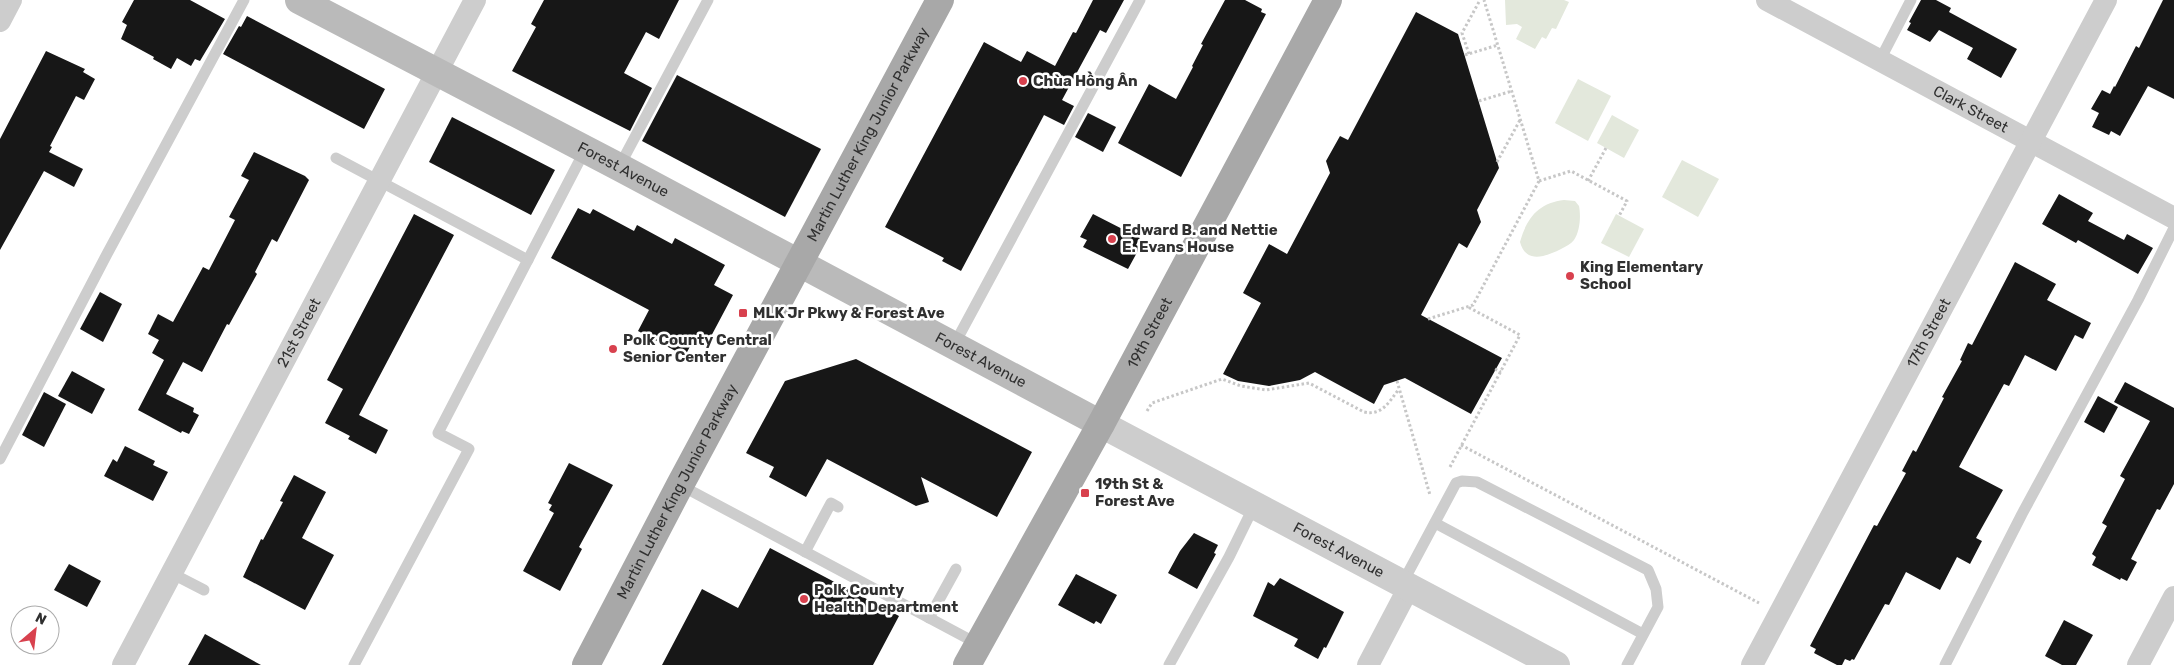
<svg xmlns="http://www.w3.org/2000/svg" width="2174" height="665" font-family="Rubik,sans-serif">
<style>
.green{fill:#e3e8dc}
.building{fill:#171717}
.lines{fill:none;stroke-linecap:round;stroke-linejoin:round}
.path{stroke:#c7c7c7;stroke-width:3;stroke-dasharray:2.5 2.5;stroke-linecap:butt}
.service{stroke:#cdcdcd;stroke-width:11}
.minor{stroke:#cdcdcd;stroke-width:22}
.tertiary{stroke:#cdcdcd;stroke-width:28}
.secondary{stroke:#bababa;stroke-width:28}
.primary{stroke:#a8a8a8;stroke-width:28}
.poi-dot{fill:#d8414e;stroke:#fff;stroke-width:2}
.labels{text-anchor:middle;stroke-width:5;stroke-linejoin:round;paint-order:stroke}
.poi-label{font-size:15px;font-weight:bold;fill:#303030;stroke:#fff;text-anchor:start}
.street-label{font-size:15px;fill:#303030;stroke:#fff}
</style>
<rect width="100%" height="100%" fill="#fff"/>
<g class="green">
<polygon points="1505,0 1564,0 1569,2 1556,29 1552,28 1546,39 1542,37 1535,49 1516,39 1522,27 1517,24 1506,25"/>
<polygon points="1578,79 1611,96 1588,141 1555,123"/>
<polygon points="1612,115 1639,130 1624,158 1597,143"/>
<polygon points="1682,160 1719,179 1698,217 1662,197"/>
<path d="M1564,200L1575,201L1579,206C1581,216 1580,231 1574,240C1571,244 1566,246 1561,249C1545,257 1526,264 1520,242C1527,217 1539,203 1564,200Z"/>
<polygon points="1616,214 1644,229 1629,257 1601,243"/>
</g>
<g class="building">
<polygon points="134,0 190,0 225,19 200,61 195,59 191,66 177,58 171,69 153,59 154,57 121,39 127,25 122,22"/>
<polygon points="544,0 679,0 659,39 646,32 624,73 652,88 630,131 512,71 536,27 531,24"/>
<polygon points="1093,0 1124,0 1106,33 1100,30 1062,100 1074,106 1064,125 1044,115 961,271 942,261 944,258 885,227 984,42 1021,62 1027,51 1055,66 1073,32 1076,33"/>
<polygon points="1225,0 1245,0 1262,9 1261,12 1266,14 1181,177 1118,143 1149,84 1176,99 1193,67 1192,66 1203,45 1201,44"/>
<polygon points="1921,0 1936,0 1951,8 1949,12 2017,49 2001,78 1967,59 1973,48 1939,30 1930,42 1907,30 1911,23 1909,22"/>
<polygon points="2163,0 2174,0 2174,99 2148,86 2120,136 2111,131 2109,135 2092,127 2099,113 2091,109 2102,90 2110,94 2114,86 2115,87 2136,46 2139,48"/>
<polygon points="1416,12 1458,34 1499,168 1477,210 1481,222 1467,248 1459,243 1421,315 1502,358 1471,414 1405,378 1384,385 1374,404 1315,372 1300,380 1269,386 1238,381 1223,374 1261,303 1243,293 1269,244 1287,254 1330,173 1326,161 1340,136 1348,140"/>
<polygon points="247,16 385,89 364,129 223,54 239,26 241,27"/>
<polygon points="46,51 85,69 83,72 95,79 84,100 76,96 50,146 52,147 49,152 83,169 74,187 44,171 0,250 0,139"/>
<polygon points="677,75 821,149 785,217 642,141"/>
<polygon points="1088,113 1116,127 1103,152 1075,137"/>
<polygon points="452,117 555,170 531,215 429,162"/>
<polygon points="254,152 305,176 309,180 277,242 272,239 255,272 257,274 229,325 227,324 202,372 183,362 166,394 194,408 193,412 199,415 189,434 182,431 181,433 138,410 164,360 152,353 159,340 148,334 158,314 173,322 203,267 209,270 235,220 229,217 249,180 241,176"/>
<polygon points="2059,194 2093,213 2088,221 2124,240 2127,234 2153,248 2138,274 2078,240 2076,243 2042,224"/>
<polygon points="578,208 590,214 593,209 634,231 637,225 672,244 675,238 725,265 714,285 733,295 708,342 696,335 685,356 638,331 649,310 551,258"/>
<polygon points="414,214 454,235 359,415 388,430 376,454 348,439 350,436 325,423 343,389 327,380"/>
<polygon points="1093,214 1140,238 1136,245 1140,247 1128,269 1083,247 1087,240 1080,237"/>
<polygon points="2015,262 2056,284 2047,300 2091,323 2083,339 2075,335 2056,371 2025,355 2009,386 2004,384 1959,467 2003,490 1976,538 1982,541 1970,564 1957,557 1940,590 1906,572 1889,605 1885,604 1854,660 1852,659 1850,661 1845,659 1842,665 1837,665 1814,653 1816,649 1810,646 1874,525 1877,526 1906,473 1902,471 1913,450 1916,452 1944,398 1942,397 1962,361 1960,360 1968,343 1972,345"/>
<polygon points="100,292 122,304 103,342 80,329"/>
<polygon points="856,359 1032,452 997,517 921,477 929,502 916,506 827,459 806,497 769,477 774,467 746,453 785,381"/>
<polygon points="72,371 105,389 92,414 58,396"/>
<polygon points="2125,382 2174,408 2174,484 2160,510 2157,509 2132,557 2131,559 2137,562 2127,581 2121,578 2120,580 2092,565 2096,557 2092,554 2107,526 2102,523 2125,479 2120,476 2150,421 2114,402"/>
<polygon points="44,392 66,404 44,447 22,435"/>
<polygon points="2098,396 2118,407 2104,433 2084,422"/>
<polygon points="125,446 155,461 153,465 168,472 153,501 104,476 113,459 117,462"/>
<polygon points="569,463 613,485 579,547 582,549 560,591 523,571 554,513 549,510 552,505 548,503"/>
<polygon points="294,475 326,492 302,538 334,555 305,610 243,577 261,539 263,540 283,502 280,501"/>
<polygon points="1194,533 1218,545 1214,553 1216,554 1197,589 1168,573 1180,551"/>
<polygon points="770,548 899,616 873,665 662,665 702,589 738,608"/>
<polygon points="69,564 101,581 87,607 54,590"/>
<polygon points="1076,574 1117,595 1101,624 1096,621 1094,624 1058,605"/>
<polygon points="1280,578 1344,612 1326,648 1324,647 1318,659 1294,646 1298,639 1253,616 1268,582 1274,586"/>
<polygon points="2064,620 2093,635 2076,665 2062,665 2045,656"/>
<polygon points="205,634 261,665 188,665"/>
</g>
<g class="lines">
<g class="path">
<polyline points="1469,54 1462,33 1480,0"/>
<polyline points="1465,55 1498,45"/>
<polyline points="1479,101 1512,91"/>
<polyline points="1497,162 1520,120"/>
<polyline points="1539,181 1571,171 1627,201 1619,216"/>
<polyline points="1588,181 1606,148"/>
<polyline points="1428,319 1473,305 1539,181 1484,0"/>
<polyline points="1495,369 1501,372"/>
<polyline points="1397,381 1430,495"/>
<path d="M1147,411L1152,403L1222,379L1241,386L1266,390L1309,383L1364,412C1382,416 1389,402 1399,389"/>
<polyline points="1461,445 1759,603"/>
<polyline points="1450,467 1520,335 1468,307"/>
</g>
<g class="service">
<polyline points="1880,60 1911,0"/>
<polyline points="336,158 528,260"/>
<polyline points="619,167 708,0"/>
<polyline points="954,345 1140,0"/>
<polyline points="0,459 107,254 244,0"/>
<polyline points="680,485 978,644"/>
<polyline points="1435,523 1643,634"/>
<polyline points="805,552 831,503 838,507"/>
<polyline points="171,573 204,590"/>
<polyline points="1402,584 1456,483 1462,481 1477,482 1648,570 1656,589 1658,607 1627,665"/>
<polyline points="929,618 956,569"/>
<polyline points="354,665 469,449 438,433 585,150"/>
<polyline points="1169,665 1229,557 1254,506"/>
<polyline points="1945,665 2022,514 2138,300 2174,228"/>
</g>
<g class="minor">
<path id="s1" d="M1767,0L2174,218"/>
<polyline points="0,21 11,0"/>
<path id="s2" d="M123,665L475,0"/>
<polyline points="1368,665 1409,587"/>
<path id="s3" d="M1752,665L2106,0"/>
<polyline points="2138,665 2174,597"/>
</g>
<path class="tertiary" id="s4" d="M1101,424L1556,665"/>
<path class="secondary" id="s5" d="M299,0L619,167L1101,424"/>
<g class="primary">
<path id="s6" d="M586,665L680,485L940,0"/>
<path id="s7" d="M967,665L1101,424L1328,0"/>
</g>
</g>
<g class="poi-dot">
<circle cx="1023" cy="81" r="5"/>
<circle cx="1112" cy="239" r="5"/>
<circle cx="1570" cy="276" r="5"/>
<rect x="738" y="308" width="10" height="10" rx="2.5"/>
<circle cx="613" cy="349" r="5"/>
<rect x="1080" y="488" width="10" height="10" rx="2.5"/>
<circle cx="804" cy="599" r="5"/>
</g>
<g class="labels">
<g class="poi-label">
<text x="1033" y="86">Chùa Hồng Ân</text>
<text x="1122" y="235">Edward B. and Nettie<tspan x="1122" dy="17">E. Evans House</tspan></text>
<text x="1580" y="272">King Elementary<tspan x="1580" dy="17">School</tspan></text>
<text x="753" y="318">MLK Jr Pkwy &amp; Forest Ave</text>
<text x="623" y="345">Polk County Central<tspan x="623" dy="17">Senior Center</tspan></text>
<text x="1095" y="489">19th St &amp;<tspan x="1095" dy="17">Forest Ave</tspan></text>
<text x="814" y="595">Polk County<tspan x="814" dy="17">Health Department</tspan></text>
</g>
<g class="street-label">
<text dy="5" stroke="none"><textPath href="#s1" startOffset="231">Clark Street</textPath></text>
<text dy="5" stroke="none"><textPath href="#s6" startOffset="601">Martin Luther King Junior Parkway</textPath></text>
<text dy="5" stroke="none"><textPath href="#s5" startOffset="366">Forest Avenue</textPath></text>
<text dy="5" stroke="none"><textPath href="#s3" startOffset="376">17th Street</textPath></text>
<text dy="5" stroke="none"><textPath href="#s2" startOffset="376">21st Street</textPath></text>
<text dy="5" stroke="none"><textPath href="#s7" startOffset="379">19th Street</textPath></text>
<text dy="5" stroke="none"><textPath href="#s5" startOffset="771">Forest Avenue</textPath></text>
<text dy="5" stroke="none"><textPath href="#s6" startOffset="196">Martin Luther King Junior Parkway</textPath></text>
<text dy="5" stroke="none"><textPath href="#s4" startOffset="269">Forest Avenue</textPath></text>
</g>
</g>
<g transform="translate(35 630) rotate(28)"><circle r="24" fill="#ffffff" stroke="#acacac"/>
<path d="M0-4L9 19L0 12L-9 19Z" fill="#d8414e"/>
<text y="-8" font-size="14" font-weight="bold" text-anchor="middle" fill="#303030">N</text>
</g>
</svg>
